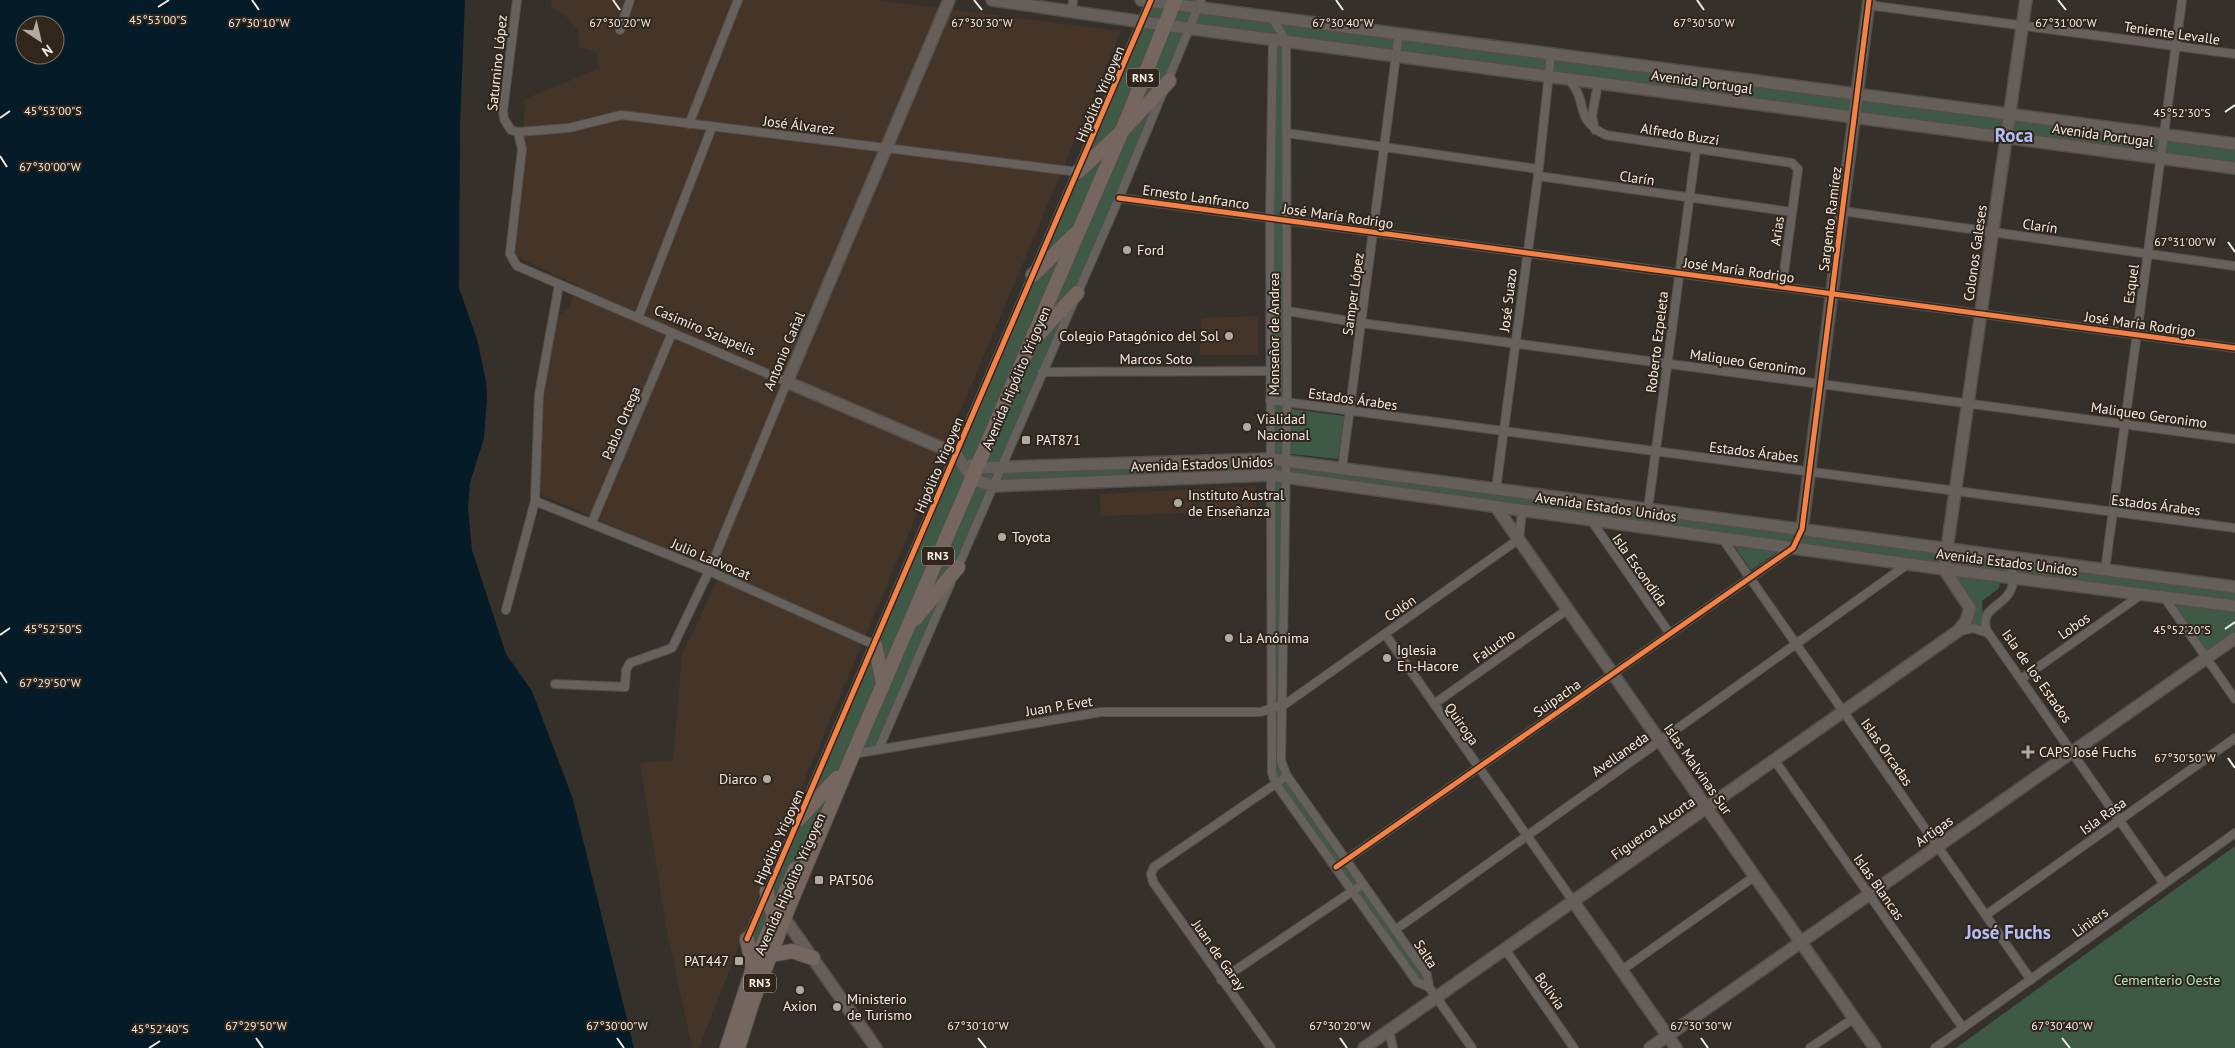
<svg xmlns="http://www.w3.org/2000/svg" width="2235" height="1048" font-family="'PT Sans',sans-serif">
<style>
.built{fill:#453528}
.green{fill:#3e5a47;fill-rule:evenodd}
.water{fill:#051c28;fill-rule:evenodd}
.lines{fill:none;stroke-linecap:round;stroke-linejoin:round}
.street-casing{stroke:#544f4a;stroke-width:10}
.secondary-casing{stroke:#544f4a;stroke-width:14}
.highway-casing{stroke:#544f4a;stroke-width:16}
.street{stroke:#66615d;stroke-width:8}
.secondary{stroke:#665e59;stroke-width:11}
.highway{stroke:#756660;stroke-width:14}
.cycleway-casing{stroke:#31261c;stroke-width:8}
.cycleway{stroke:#f48246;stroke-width:5}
.ticks{fill:none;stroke:#f2ebe4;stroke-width:2}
.poi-dot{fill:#b0aaa3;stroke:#31261c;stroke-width:2}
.labels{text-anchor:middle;stroke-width:4;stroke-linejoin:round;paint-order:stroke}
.shield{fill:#31261c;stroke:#b8b0a8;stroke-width:1}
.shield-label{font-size:12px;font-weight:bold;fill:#f2ebe4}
.street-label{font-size:14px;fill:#f2ebe4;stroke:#31261c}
.poi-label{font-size:14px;fill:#f2ebe4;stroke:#31261c;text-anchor:start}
.park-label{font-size:14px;fill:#a7e7be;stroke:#31261c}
.district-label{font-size:19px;font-weight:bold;fill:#b4bff7;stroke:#31261c}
.ticks-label{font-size:12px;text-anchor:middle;fill:#f2ebe4;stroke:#31261c;stroke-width:4;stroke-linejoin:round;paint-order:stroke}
</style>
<rect width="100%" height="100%" fill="#36302b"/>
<g class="built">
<polygon points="551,0 874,0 1121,31 789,817 699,1048 692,1048 666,926 640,763 673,760 682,655 721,573 542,495 539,485 548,327 570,306 577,285 515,256 516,225 521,208 525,99 598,69 597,52 579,48 578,31 565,15 551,6"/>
<polygon points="1258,316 1258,355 1200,355 1201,318"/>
<polygon points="1256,486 1257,517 1210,520 1209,512 1101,516 1100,494"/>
</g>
<g class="green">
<path d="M1151,0H1201L1199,7L2235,144V168L1286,41V461L2235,587V638L2206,657L2165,598L1286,478L1281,761L1287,776L1427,975L1429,987L1417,982L1272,773L1270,476L993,486L879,748L853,754L753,968L747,939ZM1191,29L1273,39L1269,459L1002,466Z"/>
<polygon points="1291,409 1344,416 1338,459 1291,454"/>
<polygon points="1735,547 1778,552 1751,570"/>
<polygon points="1960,576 2000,583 1999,588 1982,601 1983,626 1966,624 1975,608 1958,581"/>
<polygon points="2235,846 2235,1048 1956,1048"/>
</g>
<path class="water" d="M0,0H465L460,126L459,288L477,339L486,381L487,398L484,438L470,483L468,508L472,550L506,654L532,691L573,799L634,1048H0ZM25,25H55V55H25Z"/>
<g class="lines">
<g class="street-casing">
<g id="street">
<polyline points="517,0 503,111 504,119 511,130 518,132 569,128 621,115 630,116 1078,172"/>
<polyline points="1868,5 2235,54"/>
<polyline points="1072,11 1073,0"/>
<polyline points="1271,16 1286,41 1287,403 1281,761 1287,776 1427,975 1429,987 1472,1048"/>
<polyline points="620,30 630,0"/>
<polyline points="1273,39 1270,218 1272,773 1276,784 1417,982 1429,987"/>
<path d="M1568,79C1590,101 1572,119 1606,135L1792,163L1798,169L1782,287"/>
<polyline points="689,124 738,0"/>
<polyline points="1595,130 1592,116 1598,83"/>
<polyline points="518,132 522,149 510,254 517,266 787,382 709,571 672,648 630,663 626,670 625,687 555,684"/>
<polyline points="1286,133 1538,169"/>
<polyline points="1538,176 1792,212"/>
<polyline points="1119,198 2235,348"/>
<polyline points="1842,211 2235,266"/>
<polyline points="1287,311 1361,323 2235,439"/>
<polyline points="638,318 712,127"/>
<polyline points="1042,372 1270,371"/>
<polyline points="1270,400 2235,528"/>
<polyline points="1342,468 1399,33"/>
<polyline points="1496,489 1538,176 1551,54"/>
<polyline points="535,501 709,571 875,645"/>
<polyline points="1648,509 1696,149"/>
<polyline points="1591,520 1670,634"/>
<polyline points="592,522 672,333"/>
<polyline points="1722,538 2031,980"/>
<path d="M2008,558C2029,611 1975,598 1987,631L2164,884"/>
<polyline points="957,569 1119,198 1201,0"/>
<polyline points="2105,570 2182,0"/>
<polyline points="2164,597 2235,699"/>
<polyline points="506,610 535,501 539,395 559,285"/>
<polyline points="1959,631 1973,628 1988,633"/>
<polyline points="1385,634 1573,901"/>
<polyline points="2021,679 2142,594"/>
<polyline points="1434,704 1568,609"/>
<polyline points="879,748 951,582"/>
<polyline points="853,754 1101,712 1260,712 1284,705 1519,539 1522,511"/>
<polyline points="1775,761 1963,1028"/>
<polyline points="1336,867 1793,548 1802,529"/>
<polyline points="1986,915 2235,738"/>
<polyline points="1395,930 1908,564"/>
<polyline points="747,939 1151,0"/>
<polyline points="1505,949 1574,1048"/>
<polyline points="1622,970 1755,876"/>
<polyline points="1221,980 1363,884"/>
<polyline points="1389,1031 1393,1048"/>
<polyline points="1271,1048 1153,882 1151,874 1154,867 1287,776"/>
<polyline points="1810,1048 1854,1018"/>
<polyline points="1935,1048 2235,833"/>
</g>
</g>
<g class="secondary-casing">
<g id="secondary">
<polyline points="949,0 787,382 956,454 972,479 993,486 1270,475 1944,569 2235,606"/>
<polyline points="992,0 1164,25 2235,168"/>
<polyline points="1141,0 2235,144"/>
<polyline points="971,465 977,468 1270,459 2235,587"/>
<polyline points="1496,507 1875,1048"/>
<polyline points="1802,529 1869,0"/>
<polyline points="1944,569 2026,0"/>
<polyline points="1573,901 1676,1048"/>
<polyline points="778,917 785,919 876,1048"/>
<polyline points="1364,1048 1958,631 1966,621 1970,608 1944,569"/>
<polyline points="1650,1048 2235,638"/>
</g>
</g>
<g class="highway-casing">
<g id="highway">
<polyline points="1078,172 1122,131 1169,81"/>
<polyline points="1033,275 1075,234"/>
<polyline points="1039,334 1077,293"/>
<polyline points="915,619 958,567"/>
<polyline points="875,645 883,683"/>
<polyline points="799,819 837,778"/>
<polyline points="767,891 768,901 774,915"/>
<polyline points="747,939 753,968"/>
<polyline points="771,955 792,951 813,958"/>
<polyline points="727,1048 753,968 795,869"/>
<polyline points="738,1048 752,1003 789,906 853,754 1122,131 1175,0"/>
</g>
</g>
<use href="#street" class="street"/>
<use href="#secondary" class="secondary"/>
<use href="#highway" class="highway"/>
<g class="cycleway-casing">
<g id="cycleway">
<polyline points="1119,198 2235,348"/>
<polyline points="1336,867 1793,548 1802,529 1869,0"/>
<polyline points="747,939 1151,0"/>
</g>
</g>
<use href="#cycleway" class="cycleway"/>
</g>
<path class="ticks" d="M252,0L259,10M613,0L620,10M974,0L982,10M1336,0L1343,10M1697,0L1704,10M2058,0L2066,10M158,7L169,0M2225,112L2235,105M0,118L10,111M0,156L7,167M2228,242L2235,252M2225,629L2235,622M0,635L10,628M0,672L7,683M2228,758L2235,768M256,1038L263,1048M617,1038L624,1048M978,1038L986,1048M1340,1038L1347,1048M1701,1038L1708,1048M2062,1038L2070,1048M149,1048L160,1041"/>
<g class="poi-dot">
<circle cx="1127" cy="250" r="5"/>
<circle cx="1229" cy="336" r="5"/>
<circle cx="1247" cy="427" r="5"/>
<rect x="1021" y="435" width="10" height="10" rx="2.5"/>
<circle cx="1178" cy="503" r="5"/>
<circle cx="1002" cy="537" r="5"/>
<circle cx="1229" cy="638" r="5"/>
<circle cx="1387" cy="658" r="5"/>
<path d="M2025.5 744.5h5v5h5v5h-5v5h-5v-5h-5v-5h5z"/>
<circle cx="767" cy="779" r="5"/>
<rect x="814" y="875" width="10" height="10" rx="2.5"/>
<rect x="734" y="956" width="10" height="10" rx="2.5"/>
<circle cx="800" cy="990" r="5"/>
<circle cx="837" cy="1007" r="5"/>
</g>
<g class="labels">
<g class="shield">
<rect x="1127" y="68.5" width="32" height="19" rx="4"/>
<rect x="922" y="546.5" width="32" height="19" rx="4"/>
<rect x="744" y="973.5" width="32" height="19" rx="4"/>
</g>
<g class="shield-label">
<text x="1143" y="82">RN3</text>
<text x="938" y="560">RN3</text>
<text x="760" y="987">RN3</text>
</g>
<g class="street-label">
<text transform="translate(2172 33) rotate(8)" y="5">Teniente Levalle</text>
<text transform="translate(497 63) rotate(-84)" y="5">Saturnino López</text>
<text transform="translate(1702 82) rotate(8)" y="5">Avenida Portugal</text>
<text transform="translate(1100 94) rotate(-67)" y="5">Hipólito Yrigoyen</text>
<text transform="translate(799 125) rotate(7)" y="5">José Álvarez</text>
<text transform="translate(1680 134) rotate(9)" y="5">Alfredo Buzzi</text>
<text transform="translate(2103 135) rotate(8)" y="5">Avenida Portugal</text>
<text transform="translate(1637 178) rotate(8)" y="5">Clarín</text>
<text transform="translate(1196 197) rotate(8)" y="5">Ernesto Lanfranco</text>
<text transform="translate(1338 216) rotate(8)" y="5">José María Rodrigo</text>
<text transform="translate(1830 219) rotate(-83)" y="5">Sargento Ramírez</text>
<text transform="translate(2040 226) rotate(8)" y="5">Clarín</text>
<text transform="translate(1777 231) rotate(-82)" y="5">Arias</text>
<text transform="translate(1975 253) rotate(-82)" y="5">Colonos Galeses</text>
<text transform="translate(1739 270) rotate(8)" y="5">José María Rodrigo</text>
<text transform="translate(2131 284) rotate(-82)" y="5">Esquel</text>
<text transform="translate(1353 294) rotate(-82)" y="5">Samper López</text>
<text transform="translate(1508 300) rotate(-83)" y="5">José Suazo</text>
<text transform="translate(2140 324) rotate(8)" y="5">José María Rodrigo</text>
<text transform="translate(705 330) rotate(23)" y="5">Casimiro Szlapelis</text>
<text transform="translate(1274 334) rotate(-90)" y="5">Monseñor de Andrea</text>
<text transform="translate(1657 342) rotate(-83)" y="5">Roberto Ezpeleta</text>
<text transform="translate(784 351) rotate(-67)" y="5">Antonio Cañal</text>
<text x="1156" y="364">Marcos Soto</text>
<text transform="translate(1748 362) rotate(8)" y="5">Maliqueo Geronimo</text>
<text transform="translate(1016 378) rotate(-67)" y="5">Avenida Hipólito Yrigoyen</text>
<text transform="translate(1353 399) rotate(8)" y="5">Estados Árabes</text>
<text transform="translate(2149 415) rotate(8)" y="5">Maliqueo Geronimo</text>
<text transform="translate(621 423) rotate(-67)" y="5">Pablo Ortega</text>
<text transform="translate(1754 452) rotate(7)" y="5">Estados Árabes</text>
<text transform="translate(1202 464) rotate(-2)" y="5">Avenida Estados Unidos</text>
<text transform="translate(939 465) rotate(-67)" y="5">Hipólito Yrigoyen</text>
<text transform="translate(2156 505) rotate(7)" y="5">Estados Árabes</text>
<text transform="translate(1606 507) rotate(8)" y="5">Avenida Estados Unidos</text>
<text transform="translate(711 559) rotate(23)" y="5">Julio Ladvocat</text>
<text transform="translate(2007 562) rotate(7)" y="5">Avenida Estados Unidos</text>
<text transform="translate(1640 570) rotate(55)" y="5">Isla Escondida</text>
<text transform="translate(1400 608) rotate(-35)" y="5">Colón</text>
<text transform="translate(2074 626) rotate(-35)" y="5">Lobos</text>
<text transform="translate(1494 646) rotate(-35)" y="5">Falucho</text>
<text transform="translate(2037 676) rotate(55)" y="5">Isla de los Estados</text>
<text transform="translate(1557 698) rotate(-35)" y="5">Suipacha</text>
<text transform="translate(1059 706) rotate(-9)" y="5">Juan P. Evet</text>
<text transform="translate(1462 724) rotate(55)" y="5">Quiroga</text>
<text transform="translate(1887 752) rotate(55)" y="5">Islas Orcadas</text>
<text transform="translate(1620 754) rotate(-35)" y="5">Avellaneda</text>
<text transform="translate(1698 769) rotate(55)" y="5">Islas Malvinas Sur</text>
<text transform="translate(2103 816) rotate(-35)" y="5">Isla Rasa</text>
<text transform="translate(1653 828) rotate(-35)" y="5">Figueroa Alcorta</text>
<text transform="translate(1934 831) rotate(-35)" y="5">Artigas</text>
<text transform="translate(779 837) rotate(-66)" y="5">Hipólito Yrigoyen</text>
<text transform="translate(790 884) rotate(-66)" y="5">Avenida Hipólito Yrigoyen</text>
<text transform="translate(1879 887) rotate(55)" y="5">Islas Blancas</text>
<text transform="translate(2090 922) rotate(-36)" y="5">Liniers</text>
<text transform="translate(1426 954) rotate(57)" y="5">Salta</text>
<text transform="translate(1219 955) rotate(55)" y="5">Juan de Garay</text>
<text transform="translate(1550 991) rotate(55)" y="5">Bolivia</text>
</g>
<g class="poi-label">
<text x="1137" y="255">Ford</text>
<text x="1219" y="341" text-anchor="end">Colegio Patagónico del Sol</text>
<text x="1257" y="424">Vialidad<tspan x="1257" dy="16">Nacional</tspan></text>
<text x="1036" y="445">PAT871</text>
<text x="1188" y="500">Instituto Austral<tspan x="1188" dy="16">de Enseñanza</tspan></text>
<text x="1012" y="542">Toyota</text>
<text x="1239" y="643">La Anónima</text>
<text x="1397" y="655">Iglesia<tspan x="1397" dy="16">En-Hacore</tspan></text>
<text x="2039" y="757">CAPS José Fuchs</text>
<text x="757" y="784" text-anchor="end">Diarco</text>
<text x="829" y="885">PAT506</text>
<text x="729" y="966" text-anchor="end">PAT447</text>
<text x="847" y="1004">Ministerio<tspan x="847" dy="16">de Turismo</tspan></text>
<text x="800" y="1011" text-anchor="middle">Axion</text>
</g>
<g class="park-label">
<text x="2167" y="985">Cementerio Oeste</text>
</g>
<g class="district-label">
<text x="2014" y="142">Roca</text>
<text x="2008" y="939">José Fuchs</text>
</g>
</g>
<g class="ticks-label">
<text x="158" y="24">45°53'00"S</text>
<text x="259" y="27">67°30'10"W</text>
<text x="620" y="27">67°30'20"W</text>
<text x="1343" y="27">67°30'40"W</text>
<text x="1704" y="27">67°30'50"W</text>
<text x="982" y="27">67°30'30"W</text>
<text x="2066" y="27">67°31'00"W</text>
<text x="53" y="115">45°53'00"S</text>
<text x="2182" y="117">45°52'30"S</text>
<text x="50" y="171">67°30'00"W</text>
<text x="2185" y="246">67°31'00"W</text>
<text x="53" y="633">45°52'50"S</text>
<text x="2182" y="634">45°52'20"S</text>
<text x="50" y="687">67°29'50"W</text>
<text x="2185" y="762">67°30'50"W</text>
<text x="256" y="1030">67°29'50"W</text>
<text x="617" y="1030">67°30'00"W</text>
<text x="978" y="1030">67°30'10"W</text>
<text x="1340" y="1030">67°30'20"W</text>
<text x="1701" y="1030">67°30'30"W</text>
<text x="2062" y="1030">67°30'40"W</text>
<text x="160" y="1033">45°52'40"S</text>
</g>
<g transform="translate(40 40) rotate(145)"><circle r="24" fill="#31261c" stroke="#7e756c"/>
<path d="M0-4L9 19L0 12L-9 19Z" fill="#b0aaa3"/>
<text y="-8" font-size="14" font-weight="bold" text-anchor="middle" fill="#f2ebe4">N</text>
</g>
</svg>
